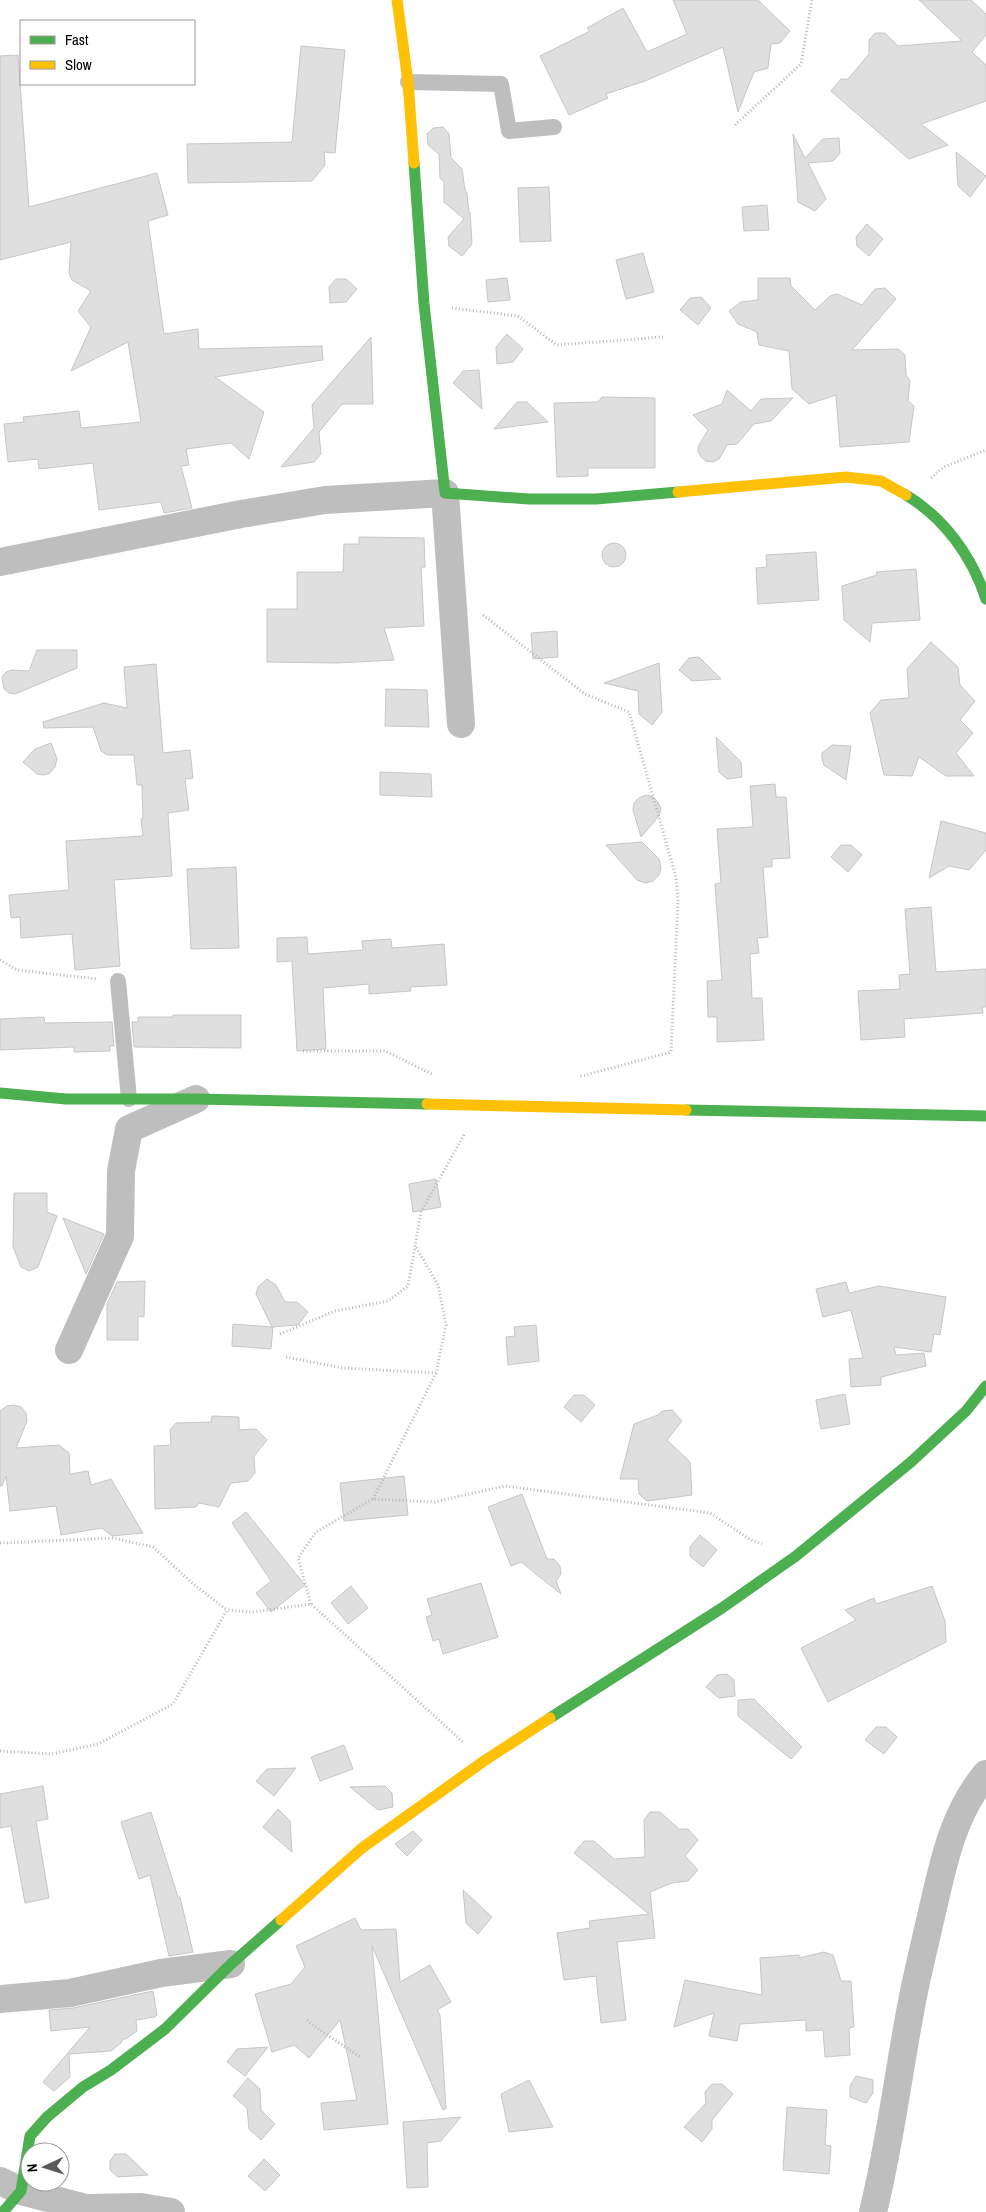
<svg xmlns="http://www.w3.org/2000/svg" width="986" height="2212" font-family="'Archivo Narrow',sans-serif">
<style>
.building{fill:#dfdfdf;stroke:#c6c6c6}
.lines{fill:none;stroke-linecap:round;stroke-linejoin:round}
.path{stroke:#b9b9b9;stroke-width:3;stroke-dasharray:1 2.5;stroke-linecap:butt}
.lane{stroke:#bebebe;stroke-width:16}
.street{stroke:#bebebe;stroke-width:28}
.fast{stroke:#4caf50;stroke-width:11}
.slow{stroke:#ffc107;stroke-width:11}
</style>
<rect width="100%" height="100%" fill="#fff"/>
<g class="building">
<polygon points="673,0 758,0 790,31 780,43 771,44 768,68 754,72 738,112 723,47 645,81 606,94 608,98 569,115 540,56 590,31 587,28 623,8 647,52 687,34"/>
<polygon points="919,0 971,0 986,14 986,35 972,52 986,65 986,101 921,124 948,145 909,159 831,91 841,79 848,79 869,54 869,40 875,33 885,33 898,46 962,41"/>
<polygon points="301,46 345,50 335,153 324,152 325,165 312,181 188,183 187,144 292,142"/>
<polygon points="18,55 29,207 157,173 168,215 148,221 164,334 198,329 199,349 322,346 323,360 215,377 264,412 249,459 231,443 186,449 189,465 181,466 192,508 164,513 161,502 99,510 93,463 39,469 38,459 8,462 4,424 24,422 23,417 79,411 81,428 141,422 128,342 71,371 91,327 78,311 91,291 72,280 69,273 71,242 0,260 0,56"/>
<polygon points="443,127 449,134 451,158 462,169 465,190 467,193 469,213 470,212 472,244 462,256 449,246 448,237 464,219 444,202 444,182 440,178 439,154 428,145 427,134 433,128"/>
<polygon points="793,134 805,158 823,139 839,138 840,153 833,161 808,163 826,199 815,211 798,202"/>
<polygon points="956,152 986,176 970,197 958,186"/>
<polygon points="549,187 551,241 520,242 518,188"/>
<polygon points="767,205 769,230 744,231 742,207"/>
<polygon points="867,224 883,239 869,256 857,246 856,237"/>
<polygon points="643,253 654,292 626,299 616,260"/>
<polygon points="507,278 510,300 488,302 486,280"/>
<polygon points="758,278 790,278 791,286 815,310 830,296 837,294 862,305 875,289 885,288 896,299 852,350 898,349 905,355 906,375 910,381 908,401 914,406 909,442 840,447 836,395 809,404 792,389 789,351 759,345 757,332 738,324 729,311 741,302 758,300"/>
<polygon points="336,279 346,279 357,289 346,302 330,303 329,287"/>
<polygon points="701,297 711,308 698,325 680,310 690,298"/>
<polygon points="507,334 523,349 513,362 497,364 496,347"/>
<polygon points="371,337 373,404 342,404 319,432 321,454 314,462 281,467 314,428 312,405"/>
<polygon points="479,370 482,409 453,383 463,371"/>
<polygon points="727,390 751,411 761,399 793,398 771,421 754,424 737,444 727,445 719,459 713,462 706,461 701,457 698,451 699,445 708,430 693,415 722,404"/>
<polygon points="602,397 655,398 655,468 588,468 588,476 557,477 554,403 598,402"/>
<polygon points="517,402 527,402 548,422 494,429"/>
<polygon points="359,537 424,538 425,567 421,567 424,626 384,628 394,660 338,663 267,662 267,609 297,609 297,572 343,572 344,544 359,544"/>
<circle cx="614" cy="555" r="12"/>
<polygon points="816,552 819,600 758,604 756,568 767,567 766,555"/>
<polygon points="916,569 920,620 872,623 870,642 844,620 842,586 877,575 876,572"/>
<polygon points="557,631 558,657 533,659 531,633"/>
<polygon points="931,642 958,667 960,685 975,701 960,720 973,733 956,753 974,776 946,776 919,757 912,776 884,775 870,713 881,700 909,698 907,669"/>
<polygon points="37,650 77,650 77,668 15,694 9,693 4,689 2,677 6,672 12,670 29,671"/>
<polygon points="699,657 721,679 692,681 679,670 689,658"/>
<polygon points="659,663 662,712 652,725 639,714 638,691 604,683"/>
<polygon points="156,664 163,753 190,750 193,778 185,779 189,810 168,813 172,876 114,880 120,966 75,970 72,934 21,938 20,917 11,918 9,895 69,890 66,841 143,836 141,819 143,818 142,785 137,785 134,755 107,755 101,751 93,727 44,728 43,722 104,703 127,708 124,667"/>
<polygon points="386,689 427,690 429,727 385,726"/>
<polygon points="716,737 741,762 742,777 727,779 719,772"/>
<polygon points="51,743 57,759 55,767 50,773 44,775 37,774 23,762 35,749"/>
<polygon points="832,745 851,746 846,780 824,765 822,759 822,753"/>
<polygon points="380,772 431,774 432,797 380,795"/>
<polygon points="775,784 776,797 786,797 790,858 772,859 772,867 763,867 768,937 757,938 759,953 750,954 752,998 762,998 764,1040 717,1042 717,1017 708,1017 707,981 722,980 715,884 721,883 717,829 753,827 750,786"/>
<polygon points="646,795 653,797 658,802 661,809 659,816 641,837 633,810 634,803 639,798"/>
<polygon points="941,821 986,833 986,850 969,870 949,866 929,878"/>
<polygon points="642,842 659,859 661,868 659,875 653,881 645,883 637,880 606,845"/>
<polygon points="841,845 851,845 862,855 848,872 831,857"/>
<polygon points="236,867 239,948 191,949 187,869"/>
<polygon points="931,907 936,972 986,969 986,1007 982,1007 983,1013 904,1019 905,1037 861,1040 858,991 900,989 899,975 910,974 905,909"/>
<polygon points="307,937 308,954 363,950 362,941 391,939 392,948 444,944 447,985 410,987 411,991 369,994 369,984 323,988 326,1049 297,1051 292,961 277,962 277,938"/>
<polygon points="173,1015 241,1015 241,1048 134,1047 132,1022 138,1022 138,1017 173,1017"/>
<polygon points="44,1017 45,1023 112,1022 114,1046 110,1046 110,1051 74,1052 74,1047 0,1050 0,1019"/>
<polygon points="436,1179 441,1207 413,1212 409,1184"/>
<polygon points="14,1193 47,1193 47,1212 57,1216 38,1267 29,1271 21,1267 13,1247"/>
<polygon points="63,1218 104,1234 86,1274"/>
<polygon points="267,1279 276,1285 285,1302 297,1302 308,1312 298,1325 272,1327 256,1294 258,1287"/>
<polygon points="145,1281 144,1317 138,1316 138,1340 107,1340 107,1304 117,1282"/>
<polygon points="846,1282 849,1293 879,1286 946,1297 940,1335 934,1334 931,1352 894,1347 896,1355 924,1353 926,1366 881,1377 881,1385 851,1387 849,1359 863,1358 851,1310 823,1317 816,1289"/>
<polygon points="233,1324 273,1327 271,1349 232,1346"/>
<polygon points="536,1325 539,1361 508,1365 506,1337 515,1336 514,1327"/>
<polygon points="845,1394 850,1424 821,1429 816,1400"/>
<polygon points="574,1395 584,1395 595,1405 581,1422 564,1407"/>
<polygon points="14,1405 21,1407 26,1413 27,1421 16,1448 59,1445 69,1453 70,1474 88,1471 91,1485 111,1479 143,1533 112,1536 102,1528 61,1535 56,1506 10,1511 6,1476 2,1486 0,1486 0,1411 7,1406"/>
<polygon points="672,1410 682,1421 667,1440 690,1462 692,1495 647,1501 639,1494 638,1479 620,1479 634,1424 658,1415 662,1411"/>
<polygon points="212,1416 239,1417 239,1430 256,1429 267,1440 254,1456 255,1473 248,1481 231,1483 219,1507 199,1503 196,1507 155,1509 154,1446 171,1445 170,1430 176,1423 211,1422"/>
<polygon points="404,1476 408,1515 344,1521 340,1483"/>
<polygon points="522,1494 547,1559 554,1559 560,1566 561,1574 556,1581 561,1594 521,1562 511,1566 488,1507"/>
<polygon points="246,1512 305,1585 271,1612 256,1593 271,1581 232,1523"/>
<polygon points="700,1535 717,1550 703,1567 690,1556 690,1547"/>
<polygon points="481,1583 498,1637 443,1654 439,1639 433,1641 426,1617 432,1615 427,1599"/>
<polygon points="351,1586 368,1608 348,1624 331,1603"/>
<polygon points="932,1586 945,1621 946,1642 828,1702 801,1648 856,1620 845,1610 874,1598 876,1604"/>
<polygon points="727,1674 734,1680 735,1696 719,1698 706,1687 717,1675"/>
<polygon points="754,1699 802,1747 791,1759 738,1716 738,1700"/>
<polygon points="876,1727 886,1727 897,1737 884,1754 865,1740"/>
<polygon points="344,1745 353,1769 320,1781 311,1757"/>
<polygon points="296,1768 274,1796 256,1781 267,1769"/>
<polygon points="43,1786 48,1819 36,1821 49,1898 25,1903 11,1826 0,1828 0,1794"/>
<polygon points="385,1786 392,1793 393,1807 378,1810 350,1787"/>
<polygon points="278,1809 290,1821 292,1852 263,1827"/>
<polygon points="151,1812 178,1897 180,1897 193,1952 169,1956 150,1875 139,1879 121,1822"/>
<polygon points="650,1812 660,1812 679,1829 688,1829 698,1840 685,1856 698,1870 688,1881 672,1883 650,1892 655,1938 617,1942 626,2020 601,2023 596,1976 564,1980 557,1933 590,1928 589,1921 649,1914 574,1853 584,1841 594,1841 614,1859 645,1857 644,1820"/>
<polygon points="413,1831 422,1840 407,1856 395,1844"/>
<polygon points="463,1890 492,1917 478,1934 466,1923"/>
<polygon points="355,1918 361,1930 396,1929 400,1982 430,1965 451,2002 437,2010 440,2015 446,2109 443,2110 372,1946 388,2124 324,2130 321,2103 357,2100 340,2020 309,2058 294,2045 272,2052 255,1994 291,1984 305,1967 296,1946"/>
<polygon points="824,1952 833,1955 841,1981 851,1981 854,2027 849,2028 850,2055 825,2057 823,2030 806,2031 806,2020 740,2024 737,2041 709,2036 714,2013 674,2027 685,1980 762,1995 760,1958 799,1955 799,1958"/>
<polygon points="153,1991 157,2015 155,2017 136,2020 137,2031 126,2039 122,2039 122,2042 111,2051 69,2054 70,2077 54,2091 43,2082 90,2027 51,2031 49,2010 73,2008"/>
<polygon points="268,2047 245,2076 227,2062 237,2049"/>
<polygon points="856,2076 873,2080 873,2093 866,2103 850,2097 850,2086"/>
<polygon points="248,2078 260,2089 261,2110 275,2124 261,2140 249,2129 247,2108 233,2096"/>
<polygon points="529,2080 553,2127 509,2132 501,2094"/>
<polygon points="712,2084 722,2084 733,2094 712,2120 712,2129 702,2142 684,2127 706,2103 705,2092"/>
<polygon points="787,2107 827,2110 825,2145 831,2146 829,2174 783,2170"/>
<polygon points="461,2117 441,2141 427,2143 428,2187 407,2188 403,2122"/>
<polygon points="115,2154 126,2154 148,2175 118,2177 110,2170 110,2161"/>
<polygon points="264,2159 280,2175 265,2191 248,2176"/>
</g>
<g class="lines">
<g class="path">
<polyline points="735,125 801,64 812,0"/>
<polyline points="452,308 518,316 557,345 663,337"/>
<polyline points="931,478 944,467 986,450"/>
<polyline points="483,615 585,694 629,712 676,877 678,901 671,1052 578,1077"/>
<polyline points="0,960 17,970 97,979"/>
<polyline points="303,1051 385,1051 434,1075"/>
<polyline points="280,1334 335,1311 388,1301 408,1286 421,1212 465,1133"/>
<polyline points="286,1357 343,1368 436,1373"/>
<polyline points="373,1499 436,1373 446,1325 438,1285 415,1245"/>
<polyline points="0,1543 113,1538 153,1547 192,1583 227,1610"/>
<polyline points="311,1604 298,1558 316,1532 373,1499 434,1502 505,1486 710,1513 751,1540 762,1544"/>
<polyline points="0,1751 52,1754 98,1744 173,1704 227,1610 253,1612 311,1604 463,1742"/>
<path d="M307,2020C324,2035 343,2044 360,2057"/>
</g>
<g class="lane">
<polyline points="408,82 501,84 509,131 554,127"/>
<polyline points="118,981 129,1099"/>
</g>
<g class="street">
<polyline points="0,562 241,514 325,500 445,493 461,724"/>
<polyline points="69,1350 120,1236 121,1171 129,1129 196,1099"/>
<polyline points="0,1999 70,1993 161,1973 231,1964"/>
<polyline points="0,2181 21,2191 86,2208 141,2207 171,2212"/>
<path d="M873,2212C890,2144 898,2075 911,2007C916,1979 923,1952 929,1925C942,1871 950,1817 986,1774"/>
</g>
<g class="fast">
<polyline points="414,163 424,304 445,493 529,499 596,499 678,492"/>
<path d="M906,495C944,518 972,556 986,599"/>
<polyline points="0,1093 66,1099 196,1099 427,1104"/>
<polyline points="686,1110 986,1116"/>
<polyline points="550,1718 722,1608 796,1556 911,1462 966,1411 986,1386"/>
<polyline points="3,2212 21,2191 30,2136 47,2117 83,2087 111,2070 165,2029 231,1964 281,1920"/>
</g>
<g class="slow">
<polyline points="397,0 408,82 414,163"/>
<polyline points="678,492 846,477 881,481 906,495"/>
<polyline points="427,1104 686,1110"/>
<polyline points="281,1920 362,1848 484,1761 550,1718"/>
</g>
</g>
<rect x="20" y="20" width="175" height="65" fill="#ffffff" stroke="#999999"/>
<rect x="30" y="36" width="25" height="8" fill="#4caf50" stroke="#999999"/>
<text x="65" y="45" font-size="15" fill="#000000">Fast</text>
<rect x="30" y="61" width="25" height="8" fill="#ffc107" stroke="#999999"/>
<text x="65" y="70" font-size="15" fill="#000000">Slow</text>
<g transform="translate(45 2167) rotate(266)"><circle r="24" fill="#ffffff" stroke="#999999"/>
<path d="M0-4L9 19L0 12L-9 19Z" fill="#595959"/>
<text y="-8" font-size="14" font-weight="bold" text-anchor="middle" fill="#000000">N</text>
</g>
</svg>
